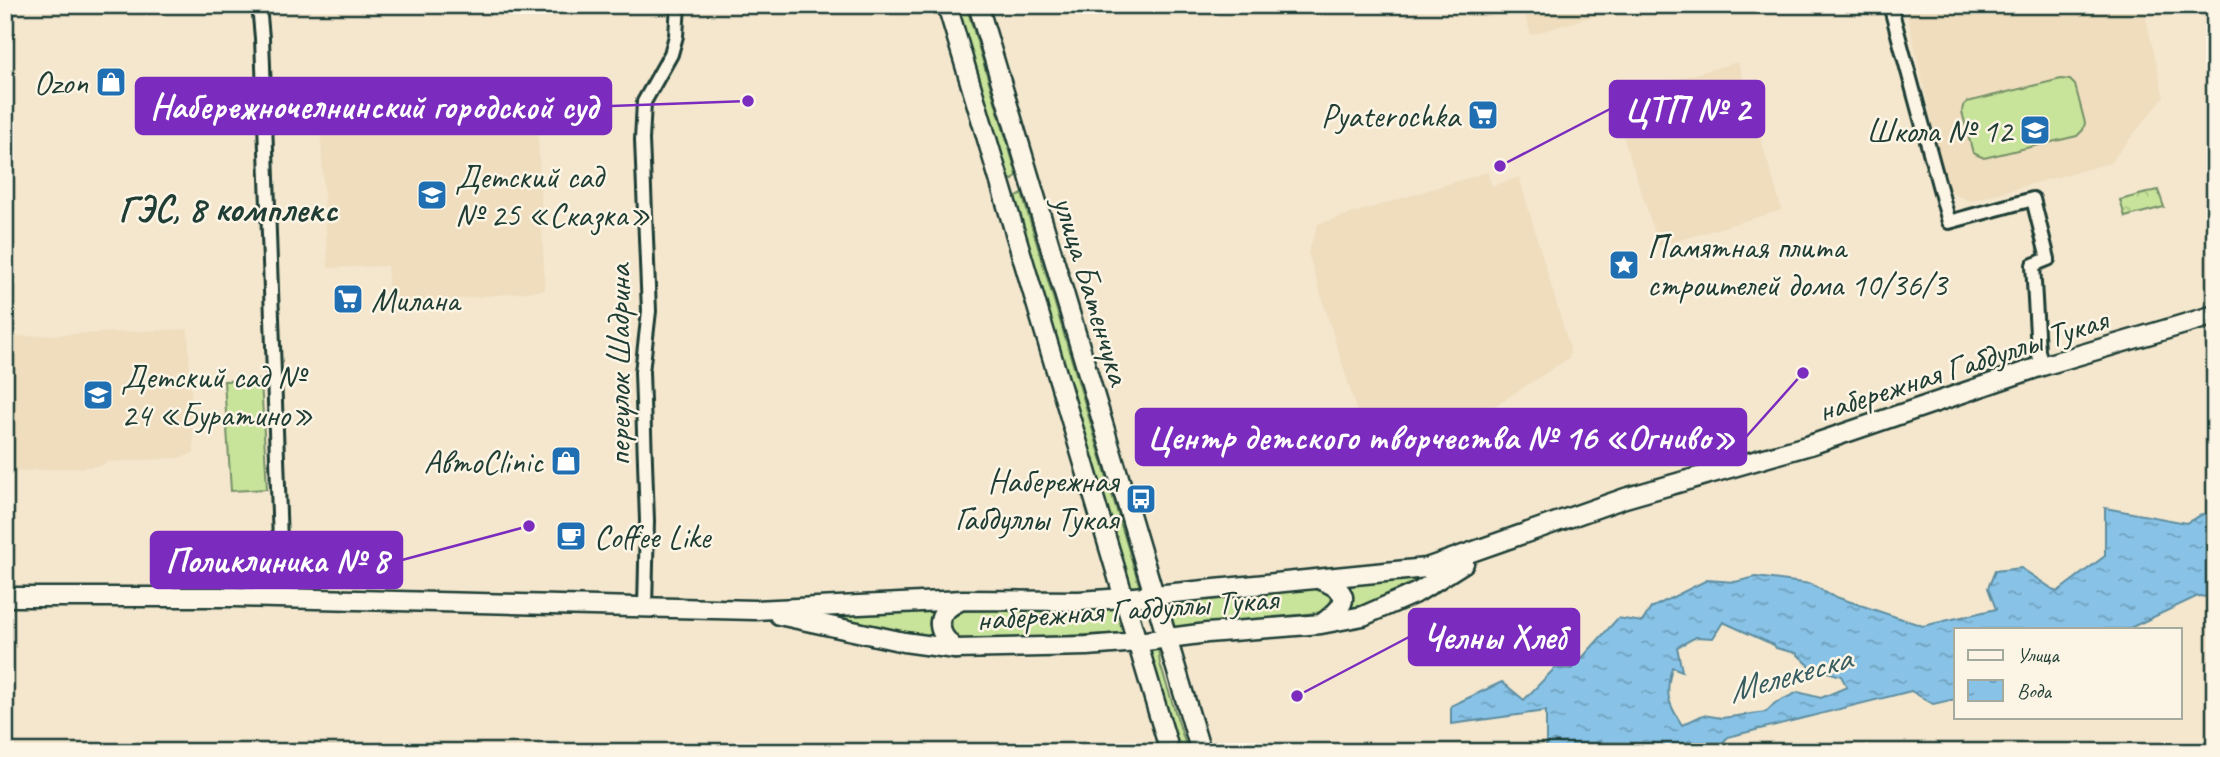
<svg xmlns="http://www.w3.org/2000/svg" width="2220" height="757" font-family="Caveat,sans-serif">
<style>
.built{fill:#efddbe}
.grass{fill:#c8e39a;stroke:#749067;stroke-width:2}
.park{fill:url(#park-crowns);stroke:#749067;stroke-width:2}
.water{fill:url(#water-ripples);stroke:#5e8d9f;stroke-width:2;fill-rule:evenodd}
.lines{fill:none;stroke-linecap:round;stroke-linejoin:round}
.minor-casing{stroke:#1f3d34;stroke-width:18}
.secondary-casing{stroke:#1f3d34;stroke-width:23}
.minor{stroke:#fcf5e5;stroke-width:12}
.secondary{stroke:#fcf5e5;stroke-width:18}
.labels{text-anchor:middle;stroke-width:5;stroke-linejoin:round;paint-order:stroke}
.poi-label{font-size:33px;fill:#1f3d34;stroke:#fcf5e5;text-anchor:end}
.street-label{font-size:33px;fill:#1f3d34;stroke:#fcf5e5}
.water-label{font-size:35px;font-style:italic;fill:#395e61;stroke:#fcf5e5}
.quarter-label{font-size:37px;font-weight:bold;fill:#1f3d34;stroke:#fcf5e5}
.leader{fill:none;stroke:#7b2cbf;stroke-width:2.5}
.callout-dot{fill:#7b2cbf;stroke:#fcf5e5;stroke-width:2.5}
.callout{fill:#7b2cbf;stroke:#7b2cbf;stroke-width:2.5}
.callout-label{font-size:35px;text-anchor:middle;font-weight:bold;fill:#fff}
</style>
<defs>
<pattern id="park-crowns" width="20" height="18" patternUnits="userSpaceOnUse" patternTransform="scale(1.75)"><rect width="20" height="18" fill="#c8e39a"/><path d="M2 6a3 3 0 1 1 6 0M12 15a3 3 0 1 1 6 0" fill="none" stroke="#abc485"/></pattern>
<pattern id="water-ripples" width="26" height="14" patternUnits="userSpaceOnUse" patternTransform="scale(1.75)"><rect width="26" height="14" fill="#88c3e7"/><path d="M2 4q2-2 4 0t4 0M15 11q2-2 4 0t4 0" fill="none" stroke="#6fa0bc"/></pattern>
</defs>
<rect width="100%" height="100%" fill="#f4e7ce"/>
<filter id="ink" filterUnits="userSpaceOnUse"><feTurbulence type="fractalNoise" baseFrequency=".0143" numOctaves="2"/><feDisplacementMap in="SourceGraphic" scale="14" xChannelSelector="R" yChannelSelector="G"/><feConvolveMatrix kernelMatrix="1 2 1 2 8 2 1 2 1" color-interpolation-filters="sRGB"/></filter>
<g filter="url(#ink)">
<g class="built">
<polygon points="1522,5 1628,5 1531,35"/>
<polygon points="1905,5 2143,5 2164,97 2110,163 1970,201 1948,192"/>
<polygon points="1738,62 1782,210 1659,246 1610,97"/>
<polygon points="491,114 498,119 537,114 545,290 390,306 387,266 328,268 320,123"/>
<polygon points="1487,172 1492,186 1519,177 1570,349 1569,358 1490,409 1366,441 1308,253 1318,224"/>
<polygon points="188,329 194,453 179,458 106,462 101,466 5,472 5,337"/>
</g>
<g class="grass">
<polygon points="957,5 966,5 1017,175 1013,180 1007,178"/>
<polygon points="2061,79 2070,80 2075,85 2085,123 2083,130 2077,136 1984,158 1973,153 1962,112 1963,106 1967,102"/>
<polygon points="1022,194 1140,588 1131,589 1011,196 1017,197"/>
<polygon points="261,380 267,489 231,491 224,381"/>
<polygon points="1430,572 1388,597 1345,613 1342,584 1381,582"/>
<polygon points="1320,587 1332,595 1331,604 1323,612 1169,631 1162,602"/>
<polygon points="1118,606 1127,633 960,641 952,631 952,618 963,611"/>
<polygon points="934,610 929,624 935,640 843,621 843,612"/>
<polygon points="1148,648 1158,648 1160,664 1188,752 1180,752"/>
</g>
<polygon class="park" points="2158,190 2164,207 2125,217 2120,200"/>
<path class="water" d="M2105,508L2186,523L2215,508V598L2198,596L2128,629H1956V699L1933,704L1911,691L1728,737L1716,750L1709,752H1546V711L1451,724V706L1502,682L1524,700L1555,668L1572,669L1618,618L1642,622L1651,608L1707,580L1735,582L1756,577L1811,584L1830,595L1923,626L1996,609L1988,588L1995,571L2021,568L2057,592L2105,556ZM1723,622L1774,645L1776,648L1796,653L1811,667L1841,676L1847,687L1821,698L1798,692L1775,703L1766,712L1722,718L1703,715L1682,725C1667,702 1665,694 1672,667L1682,671L1677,647L1696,637L1713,638Z"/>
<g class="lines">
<g class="minor-casing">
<g id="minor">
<polyline points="259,5 262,38 282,598"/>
<polyline points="1890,5 1949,222 2033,199 2048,259 2033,265 2038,351 2042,366"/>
<polyline points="645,607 647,521 642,372 649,311 642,140 644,102 671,54 676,36 678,5"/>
</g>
</g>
<g class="secondary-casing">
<g id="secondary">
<polyline points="947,5 1170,752"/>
<polyline points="978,5 1201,752"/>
<path d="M1321,580C1352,592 1348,604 1324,622"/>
<polyline points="5,597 235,597 755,610 963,600 1079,601 1124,598 1426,568 1625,498 1810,445 2042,366 2215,315"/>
<polyline points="779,615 904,642 955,649 1087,646 1138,642 1207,633 1321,624 1363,616 1418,592 1464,563"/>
<path d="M955,649C935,630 933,614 960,601"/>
</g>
</g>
<use href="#minor" class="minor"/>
<use href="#secondary" class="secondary"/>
</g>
</g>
<defs>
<g id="shop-square" transform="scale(1.575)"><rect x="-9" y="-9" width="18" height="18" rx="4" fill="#1f6fb2" stroke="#fcf5e5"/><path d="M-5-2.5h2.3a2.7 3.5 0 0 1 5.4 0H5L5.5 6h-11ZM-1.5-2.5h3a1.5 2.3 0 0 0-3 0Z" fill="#fff"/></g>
<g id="supermarket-square" transform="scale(1.575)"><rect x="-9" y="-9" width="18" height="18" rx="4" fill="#1f6fb2" stroke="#fcf5e5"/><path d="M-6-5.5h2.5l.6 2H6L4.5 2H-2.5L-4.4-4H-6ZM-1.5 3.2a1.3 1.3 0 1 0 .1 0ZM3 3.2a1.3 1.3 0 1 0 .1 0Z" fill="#fff"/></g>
<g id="school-square" transform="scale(1.575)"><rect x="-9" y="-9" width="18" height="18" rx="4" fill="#1f6fb2" stroke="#fcf5e5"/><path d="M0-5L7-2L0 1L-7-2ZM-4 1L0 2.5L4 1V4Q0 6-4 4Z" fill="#fff"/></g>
<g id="sight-square" transform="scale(1.575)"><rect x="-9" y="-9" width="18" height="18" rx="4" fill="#1f6fb2" stroke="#fcf5e5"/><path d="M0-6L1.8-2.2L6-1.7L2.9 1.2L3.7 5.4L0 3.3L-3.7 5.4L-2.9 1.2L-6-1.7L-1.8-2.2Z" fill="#fff"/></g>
<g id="bus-square" transform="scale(1.575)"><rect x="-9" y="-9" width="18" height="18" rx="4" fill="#1f6fb2" stroke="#fcf5e5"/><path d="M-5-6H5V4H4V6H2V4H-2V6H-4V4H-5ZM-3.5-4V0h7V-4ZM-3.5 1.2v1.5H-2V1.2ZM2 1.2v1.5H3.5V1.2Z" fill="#fff"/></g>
<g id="cafe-square" transform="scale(1.575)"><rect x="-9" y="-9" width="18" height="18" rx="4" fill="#1f6fb2" stroke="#fcf5e5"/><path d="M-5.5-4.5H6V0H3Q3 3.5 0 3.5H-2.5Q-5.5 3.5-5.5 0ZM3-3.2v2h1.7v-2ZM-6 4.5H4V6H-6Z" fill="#fff"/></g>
</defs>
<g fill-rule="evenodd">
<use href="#shop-square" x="111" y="82"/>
<use href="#supermarket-square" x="1483" y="115"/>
<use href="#school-square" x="2035" y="130"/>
<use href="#school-square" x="432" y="195"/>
<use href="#sight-square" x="1624" y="265"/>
<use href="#supermarket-square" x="348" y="299"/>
<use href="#school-square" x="98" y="395"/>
<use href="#shop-square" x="566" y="461"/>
<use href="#bus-square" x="1141" y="499"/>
<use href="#cafe-square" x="571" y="536"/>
</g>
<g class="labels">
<g class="poi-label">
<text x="88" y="94">Ozon</text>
<text x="1460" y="127">Pyaterochka</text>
<text x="2012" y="142">Школа № 12</text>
<text x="455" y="188" text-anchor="start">Детский сад<tspan x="455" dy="38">№ 25 «Сказка»</tspan></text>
<text x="1647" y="258" text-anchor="start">Памятная плита<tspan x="1647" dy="38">строителей дома 10/36/3</tspan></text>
<text x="371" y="311" text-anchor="start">Милана</text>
<text x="121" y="388" text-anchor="start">Детский сад №<tspan x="121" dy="38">24 «Буратино»</tspan></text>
<text x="543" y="473">АвтоClinic</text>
<text x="1118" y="492">Набережная<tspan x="1118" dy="38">Габдуллы Тукая</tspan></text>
<text x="594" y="548" text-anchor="start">Coffee Like</text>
</g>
<g class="street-label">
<text transform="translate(1093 290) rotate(73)" y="12">улица Батенчука</text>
<text transform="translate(1962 364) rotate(-18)" y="12">набережная Габдуллы Тукая</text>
<text transform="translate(618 365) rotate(-90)" y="12">переулок Шадрина</text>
<text transform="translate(1127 608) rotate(-4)" y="12">набережная Габдуллы Тукая</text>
</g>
<g class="water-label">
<text transform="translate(1789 674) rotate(-16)" y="12">Мелекеска</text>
</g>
<g class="quarter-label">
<text x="228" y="221">ГЭС, 8 комплекс</text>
</g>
</g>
<path class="leader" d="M748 101L611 106M1500 166L1610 109M1803 373L1746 437M529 526L402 560M1297 696L1409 637"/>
<g class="callout-dot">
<circle cx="748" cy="101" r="7"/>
<circle cx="1500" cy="166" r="7"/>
<circle cx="1803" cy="373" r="7"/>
<circle cx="529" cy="526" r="7"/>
<circle cx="1297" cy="696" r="7"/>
</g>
<g class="callout">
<rect x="136" y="78" width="475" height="56" rx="7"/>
<rect x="1610" y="81" width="154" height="56" rx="7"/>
<rect x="1136" y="409" width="610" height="56" rx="7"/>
<rect x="151" y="532" width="251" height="56" rx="7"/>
<rect x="1409" y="609" width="170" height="56" rx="7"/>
</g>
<g class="callout-label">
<text x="374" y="118">Набережночелнинский городской суд</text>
<text x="1687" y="121">ЦТП № 2</text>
<text x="1441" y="449">Центр детского творчества № 16 «Огниво»</text>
<text x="277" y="572">Поликлиника № 8</text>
<text x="1494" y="649">Челны Хлеб</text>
</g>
<rect width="2220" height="757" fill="none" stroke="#fcf5e5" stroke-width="28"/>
<rect x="14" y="14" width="2192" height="729" fill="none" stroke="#1f3d34" stroke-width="2.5" filter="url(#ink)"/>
<rect x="1954" y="628" width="228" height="91" fill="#fcf5e5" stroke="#a4ab9e" stroke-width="2"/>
<rect x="1968" y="650" width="35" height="10" fill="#fcf5e5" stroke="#a4ab9e" stroke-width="2"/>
<text x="2017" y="662" font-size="21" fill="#1f3d34">Улица</text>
<rect x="1968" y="680" width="35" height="21" fill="url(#water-ripples)" stroke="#a4ab9e" stroke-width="2"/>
<text x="2017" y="698" font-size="21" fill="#1f3d34">Вода</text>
</svg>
